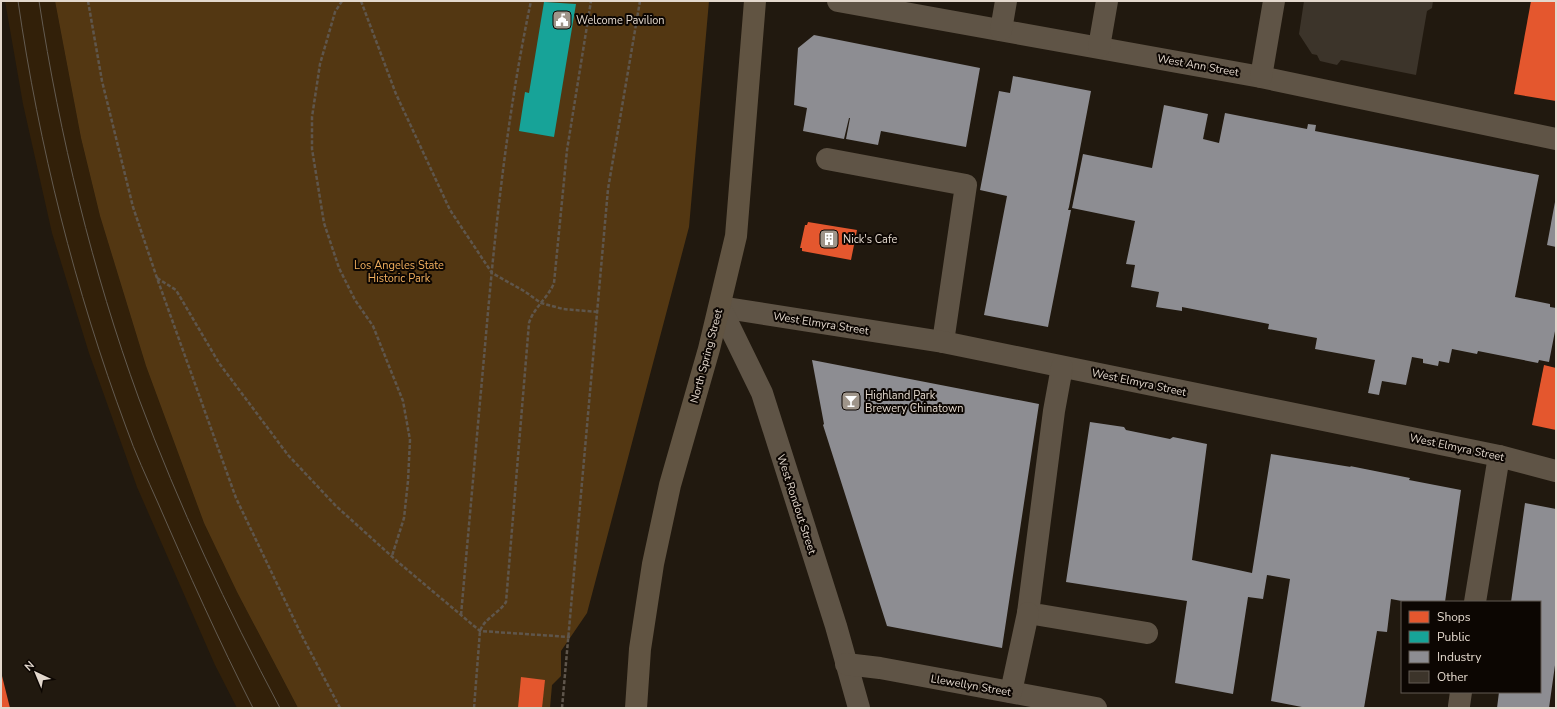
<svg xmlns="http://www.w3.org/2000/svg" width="1557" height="709" font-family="'Nunito Sans',sans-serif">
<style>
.built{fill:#322009}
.green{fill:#533712}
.shops{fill:#e4572e}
.public{fill:#17a398}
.industry{fill:#8d8d92}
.building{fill:#3c342a}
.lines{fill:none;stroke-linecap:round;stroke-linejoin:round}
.path{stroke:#5f564c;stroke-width:2.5;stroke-dasharray:4 2;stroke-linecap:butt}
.minor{stroke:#5f5446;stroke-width:22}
.major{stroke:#615442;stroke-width:22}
.tram{stroke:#635b51;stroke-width:1}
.labels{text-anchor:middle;stroke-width:4;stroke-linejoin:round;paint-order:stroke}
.poi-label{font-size:11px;fill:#e3d8cd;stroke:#0c0602;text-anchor:start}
.street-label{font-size:11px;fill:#e3d8cd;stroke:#0c0602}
.park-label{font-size:11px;fill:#f1af5e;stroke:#0c0602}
</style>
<rect width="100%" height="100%" fill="#21190f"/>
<polygon class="built" points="5,1 55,1 81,138 100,216 146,366 204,523 237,592 298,708 237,708 215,665 137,487 89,353 52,233 23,104"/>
<polygon class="green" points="55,1 709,1 689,227 587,613 561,651 561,676 552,685 550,708 298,708 237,592 204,523 146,366 100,216 81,138"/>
<g class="shops">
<polygon points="1531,1 1556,1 1556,101 1514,94"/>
<polygon points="808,222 857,230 851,260 802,251 802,248 800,248 805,225 807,225"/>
<polygon points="1544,365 1556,368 1556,430 1532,425"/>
<polygon points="2,676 10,708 1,708"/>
<polygon points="521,677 545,680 542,708 518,708"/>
</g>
<polygon class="public" points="544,2 576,4 554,137 519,131 525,92 529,93"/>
<g class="industry">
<polygon points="814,35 980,68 966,147 881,131 878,145 846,139 850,118 849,118 844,139 803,131 807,108 794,105 798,48"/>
<polygon points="1013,76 1091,91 1069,207 1068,210 1071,210 1048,327 984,315 1007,196 980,190 999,91 1010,93"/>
<polygon points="1164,105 1208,114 1203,139 1219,143 1225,113 1307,129 1308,124 1316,125 1315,131 1539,175 1515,297 1550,304 1550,307 1556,308 1556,326 1549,362 1539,360 1538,363 1478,351 1477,354 1452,349 1449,363 1439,361 1438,366 1423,363 1423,359 1412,357 1406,385 1382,381 1379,395 1368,393 1375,360 1315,349 1317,338 1268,329 1269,324 1182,307 1182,311 1156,307 1159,292 1131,287 1135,265 1126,264 1135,221 1072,208 1083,154 1152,168"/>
<polygon points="1555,202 1556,202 1556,247 1547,245"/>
<polygon points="812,360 1039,404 1002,648 887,626 823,425 824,424"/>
<polygon points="1090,422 1124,427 1126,430 1170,439 1173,437 1207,444 1192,560 1252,573 1271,454 1351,467 1350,466 1410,478 1409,480 1461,490 1445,602 1407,602 1391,599 1387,632 1377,631 1364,708 1307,708 1271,701 1290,579 1267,575 1263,599 1248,597 1233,694 1175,683 1187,601 1066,582"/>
<polygon points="1525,503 1556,509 1556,658 1549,708 1497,708 1499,692 1540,692 1540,602 1511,602"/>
</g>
<polygon class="building" points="1304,1 1433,1 1432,8 1427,11 1416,75 1341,60 1337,65 1320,61 1317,55 1312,54 1299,34"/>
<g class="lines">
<g class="path">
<polyline points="88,1 102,81 133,207 157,278 236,498 301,634 340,708"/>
<polyline points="342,1 335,12 320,64 312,117 312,149 324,223 339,268 355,300 373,326 403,401 410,440 408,481 404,518 392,556"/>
<polyline points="361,1 396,94 450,210 492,273 524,291 541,303 563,309 598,312"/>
<polyline points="157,278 176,290 219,363 288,455 336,506 398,562 480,631 570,637"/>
<path d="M461,615C469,525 477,435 485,346C495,230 507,114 531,1"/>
<path d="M474,708L480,631C484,619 499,613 506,602L529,323C534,307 548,298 554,283L567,150L591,1"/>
<polyline points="562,708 608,189 640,1"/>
</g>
<g class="minor">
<polyline points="838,1 1261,77 1556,139"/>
<polyline points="1001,30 1006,1"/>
<polyline points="1099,47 1107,1"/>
<polyline points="1261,77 1274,1"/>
<polyline points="827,159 966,185 943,342"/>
<polyline points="720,307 943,342 1499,456 1556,471"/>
<polyline points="720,307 762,393 836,626 859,708"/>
<polyline points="1062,367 1054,411 1028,613 1147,633"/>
<polyline points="1475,602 1499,456"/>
<polyline points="846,664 880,668 1096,708"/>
<polyline points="1011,692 1028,613"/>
<polyline points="1459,706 1461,692"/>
</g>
<polyline class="major" points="636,708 640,649 653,564 670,485 709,349 736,236 755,1"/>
<g class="tram">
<path d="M18,1C39,146 75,290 126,427C135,453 147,478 158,503C188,572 219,641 253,708"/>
<path d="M39,1C60,137 92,270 139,399C179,506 227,608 280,708"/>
</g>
</g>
<defs>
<g id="civic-square" transform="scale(1)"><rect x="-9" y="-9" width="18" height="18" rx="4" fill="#9f958a" stroke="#0c0602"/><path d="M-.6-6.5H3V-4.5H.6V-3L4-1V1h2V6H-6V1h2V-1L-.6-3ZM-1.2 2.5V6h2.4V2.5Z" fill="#fff"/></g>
<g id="building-square" transform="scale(1)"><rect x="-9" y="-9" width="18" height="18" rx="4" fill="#9f958a" stroke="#0c0602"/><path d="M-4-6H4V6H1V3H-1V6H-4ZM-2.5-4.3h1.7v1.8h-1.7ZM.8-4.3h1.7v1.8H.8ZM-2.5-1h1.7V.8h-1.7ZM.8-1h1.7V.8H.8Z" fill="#fff"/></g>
<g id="bar-square" transform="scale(1)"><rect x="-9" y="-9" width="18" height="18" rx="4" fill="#9f958a" stroke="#0c0602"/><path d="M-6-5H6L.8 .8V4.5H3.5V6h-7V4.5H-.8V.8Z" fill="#fff"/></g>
</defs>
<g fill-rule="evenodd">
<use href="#civic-square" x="562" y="20"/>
<use href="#building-square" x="829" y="239"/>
<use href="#bar-square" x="851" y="401"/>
</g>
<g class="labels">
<g class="poi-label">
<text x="576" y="24">Welcome Pavilion</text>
<text x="843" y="243">Nick's Cafe</text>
<text x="865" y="399">Highland Park<tspan x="865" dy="13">Brewery Chinatown</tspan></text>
</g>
<g class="street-label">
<text transform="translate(1198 65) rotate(10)" y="4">West Ann Street</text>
<text transform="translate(821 323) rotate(9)" y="4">West Elmyra Street</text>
<text transform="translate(706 356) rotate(-75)" y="4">North Spring Street</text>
<text transform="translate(1139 382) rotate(12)" y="4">West Elmyra Street</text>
<text transform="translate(1457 447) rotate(12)" y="4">West Elmyra Street</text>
<text transform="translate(797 504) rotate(72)" y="4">West Rondout Street</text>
<text transform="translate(971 685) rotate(10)" y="4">Llewellyn Street</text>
</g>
<g class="park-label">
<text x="399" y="269">Los Angeles State<tspan x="399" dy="13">Historic Park</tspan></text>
</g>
</g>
<rect width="1557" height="709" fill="none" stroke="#e3d8cd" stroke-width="4"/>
<rect x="1401" y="601" width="140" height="92" fill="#0c0602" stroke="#625a53"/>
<rect x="1409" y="611" width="20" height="12" fill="#e4572e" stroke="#625a53"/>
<text x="1437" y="621" font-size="12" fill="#e3d8cd">Shops</text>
<rect x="1409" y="631" width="20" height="12" fill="#17a398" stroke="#625a53"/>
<text x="1437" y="641" font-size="12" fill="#e3d8cd">Public</text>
<rect x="1409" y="651" width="20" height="12" fill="#8d8d92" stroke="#625a53"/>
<text x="1437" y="661" font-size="12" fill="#e3d8cd">Industry</text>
<rect x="1409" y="671" width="20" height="12" fill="#3c342a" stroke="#625a53"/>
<text x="1437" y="681" font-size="12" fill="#e3d8cd">Other</text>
<g transform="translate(36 673) rotate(316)" stroke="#0c0602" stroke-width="3" paint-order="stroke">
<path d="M0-3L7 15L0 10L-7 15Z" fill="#e3d8cd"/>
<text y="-6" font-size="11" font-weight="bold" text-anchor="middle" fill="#e3d8cd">N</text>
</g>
</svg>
